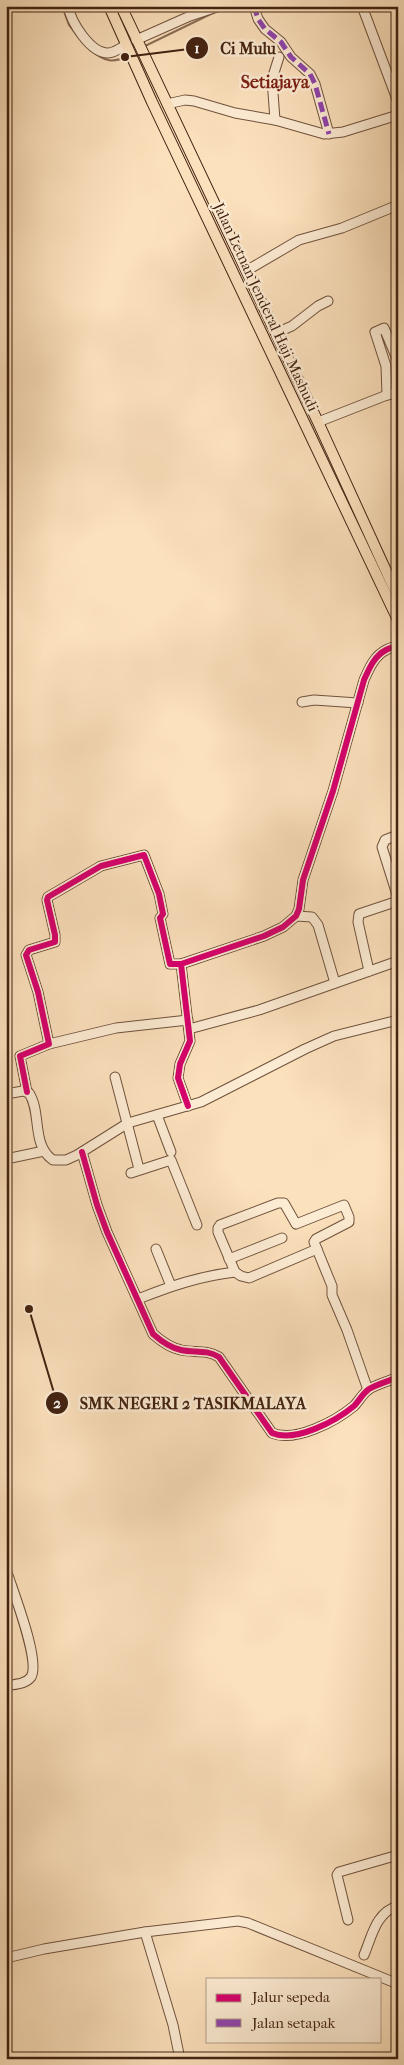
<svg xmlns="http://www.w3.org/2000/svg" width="404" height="2065" font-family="'IM FELL French Canon',serif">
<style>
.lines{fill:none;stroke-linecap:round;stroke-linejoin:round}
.stream{stroke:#8c6e55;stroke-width:2}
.minor-casing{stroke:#70523c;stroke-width:11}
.major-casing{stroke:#422211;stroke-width:12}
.minor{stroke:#fdecd4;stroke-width:9}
.major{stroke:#fce1bd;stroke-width:10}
.quiet{stroke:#8e44ad;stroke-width:5;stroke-dasharray:10 5;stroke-linecap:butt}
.cycleway-casing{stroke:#fdecd4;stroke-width:9}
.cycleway{stroke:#d6006c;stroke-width:6}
.labels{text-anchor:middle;stroke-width:5;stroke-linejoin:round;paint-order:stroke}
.street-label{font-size:15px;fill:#422211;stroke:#fdecd4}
.quarter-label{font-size:18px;font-weight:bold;fill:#7a1f14;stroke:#fdecd4}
.leader{fill:none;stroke:#422211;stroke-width:2}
.callout-dot{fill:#422211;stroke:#fdecd4;stroke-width:2}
.mark-label{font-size:15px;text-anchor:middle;font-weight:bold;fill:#fff}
.callout-label{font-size:16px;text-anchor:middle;font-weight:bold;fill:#422211;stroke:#fdecd4;stroke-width:5;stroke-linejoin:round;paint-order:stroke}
</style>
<rect width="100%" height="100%" fill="#fce1bd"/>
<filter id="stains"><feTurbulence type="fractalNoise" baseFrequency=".004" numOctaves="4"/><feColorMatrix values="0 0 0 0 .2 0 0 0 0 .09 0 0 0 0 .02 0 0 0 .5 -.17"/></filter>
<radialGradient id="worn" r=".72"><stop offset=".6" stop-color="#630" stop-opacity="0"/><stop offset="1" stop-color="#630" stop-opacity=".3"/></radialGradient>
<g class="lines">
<g class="stream">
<polyline points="62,6 69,25 83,43"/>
<polyline points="222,10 237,6"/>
<polyline points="145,46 215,12"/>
<path d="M92,51C105,62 113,63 128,56"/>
</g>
<g class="minor-casing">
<g id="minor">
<path d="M68,6C71,22 90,53 108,53C114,53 121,48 126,45"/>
<polyline points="254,6 258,19 265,29 281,42 291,57 310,74 315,84 329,134"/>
<polyline points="362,6 398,102"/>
<polyline points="136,40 190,16 220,6"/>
<polyline points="167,104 185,100 194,101 235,113 275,120 324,134 343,132 398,115"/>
<polyline points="275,120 272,79 279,57"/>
<polyline points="246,271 299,240 342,228 398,205"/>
<polyline points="276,333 292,326 318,306 328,301"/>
<polyline points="387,395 398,393"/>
<polyline points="318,422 387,395 386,366 375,332 384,328 398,361"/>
<polyline points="302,702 314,700 358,703"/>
<polyline points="398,835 385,840 382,847 398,898"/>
<polyline points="296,916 312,917 318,925 335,983"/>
<polyline points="369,971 358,922 359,914 398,901"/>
<polyline points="189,1029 259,1010 398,961"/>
<polyline points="49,1044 116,1028 188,1020"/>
<polyline points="115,1077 139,1169"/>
<polyline points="27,1092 20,1056 49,1044 38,992 26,955 29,950 55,942 55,935 47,900 48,897 101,866 144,855 159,894 163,914 160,918 170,964 181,964"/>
<path d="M6,1094L23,1091L29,1093C42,1113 31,1145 53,1160H66L77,1155L128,1123L201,1102L305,1049L334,1036L398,1020"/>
<path d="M188,1106L178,1078L180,1064L190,1041L181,964L264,936L283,927L296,916L299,909L303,880L333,791L364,680C369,669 374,656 386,650C389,648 394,647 398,646"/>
<polyline points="157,1115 171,1152"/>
<path d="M82,1152L97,1205L107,1232L153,1334C161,1341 171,1348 181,1350C194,1353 206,1349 219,1357L272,1433C295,1443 336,1421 354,1406C359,1401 363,1393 369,1389C378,1384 389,1381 398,1377"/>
<polyline points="6,1159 44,1151"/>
<polyline points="131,1173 171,1160 197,1225"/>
<polyline points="156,1249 171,1286"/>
<polyline points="229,1259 282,1238"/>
<polyline points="235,1272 218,1232 218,1228 220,1225 278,1203 284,1203 296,1224 344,1205 349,1217 349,1222 316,1239 314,1242 332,1286 332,1295 347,1330 368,1390"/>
<path d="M138,1299C171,1286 200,1276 235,1272L241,1276L249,1278L317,1249"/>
<path d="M6,1569C12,1589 41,1661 31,1677C26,1684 14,1685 6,1685"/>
<polyline points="348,1920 337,1875 339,1872 398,1855"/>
<polyline points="145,1932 173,2025 180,2059"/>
<path d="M364,1955C372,1936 376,1912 398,1906"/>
<polyline points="6,1958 44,1949 145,1932 238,1921 248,1923 398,1984"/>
</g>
</g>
<g class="major-casing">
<g id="major">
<polyline points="109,6 152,102 398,620"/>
<polyline points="121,6 318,422 398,597"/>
</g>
</g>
<use href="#minor" class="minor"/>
<use href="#major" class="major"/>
<polyline class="quiet" points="254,6 258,19 265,29 281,42 291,57 310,74 315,84 329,134"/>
<g class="cycleway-casing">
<g id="cycleway">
<polyline points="27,1092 20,1056 49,1044 38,992 26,955 29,950 55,942 55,935 47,900 48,897 101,866 144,855 159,894 163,914 160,918 170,964 181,964"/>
<path d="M188,1106L178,1078L180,1064L190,1041L181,964L264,936L283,927L296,916L299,909L303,880L333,791L364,680C369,669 374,656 386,650C389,648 394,647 398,646"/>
<path d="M82,1152L97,1205L107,1232L153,1334C161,1341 171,1348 181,1350C194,1353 206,1349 219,1357L272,1433C295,1443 336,1421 354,1406C359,1401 363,1393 369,1389C378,1384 389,1381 398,1377"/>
</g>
</g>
<use href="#cycleway" class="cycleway"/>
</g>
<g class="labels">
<g class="street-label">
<text transform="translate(266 307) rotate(65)" y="5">Jalan Letnan Jenderal Haji Mashudi</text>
</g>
<g class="quarter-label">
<text x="275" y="88">Setiajaya</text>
</g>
</g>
<path class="leader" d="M125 57L197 48M29 1309L57 1403"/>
<g class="callout-dot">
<circle cx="125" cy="57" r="5"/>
<circle cx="29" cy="1309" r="5"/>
<circle cx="197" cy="48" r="12"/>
<circle cx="57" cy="1403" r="12"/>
</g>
<g class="mark-label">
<text x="197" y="53">1</text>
<text x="57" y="1408">2</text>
</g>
<g class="callout-label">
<text x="248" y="54">Ci Mulu</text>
<text x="193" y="1409">SMK NEGERI 2 TASIKMALAYA</text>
</g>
<rect width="404" height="2065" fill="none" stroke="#fce1bd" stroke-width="25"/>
<rect x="8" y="8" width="389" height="2050" fill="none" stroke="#422211" stroke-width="2.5"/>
<rect x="12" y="12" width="379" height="2040" fill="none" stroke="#422211"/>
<rect x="206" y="1978" width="175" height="65" fill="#fdecd4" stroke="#b29b86"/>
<rect x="216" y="1994" width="25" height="8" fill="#d6006c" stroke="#b29b86"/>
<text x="252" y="2002" font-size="15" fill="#422211">Jalur sepeda</text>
<rect x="216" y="2019" width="25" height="8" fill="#8e44ad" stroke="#b29b86"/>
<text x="252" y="2028" font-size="15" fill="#422211">Jalan setapak</text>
<rect width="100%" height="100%" filter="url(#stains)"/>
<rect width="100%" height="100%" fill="url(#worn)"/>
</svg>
